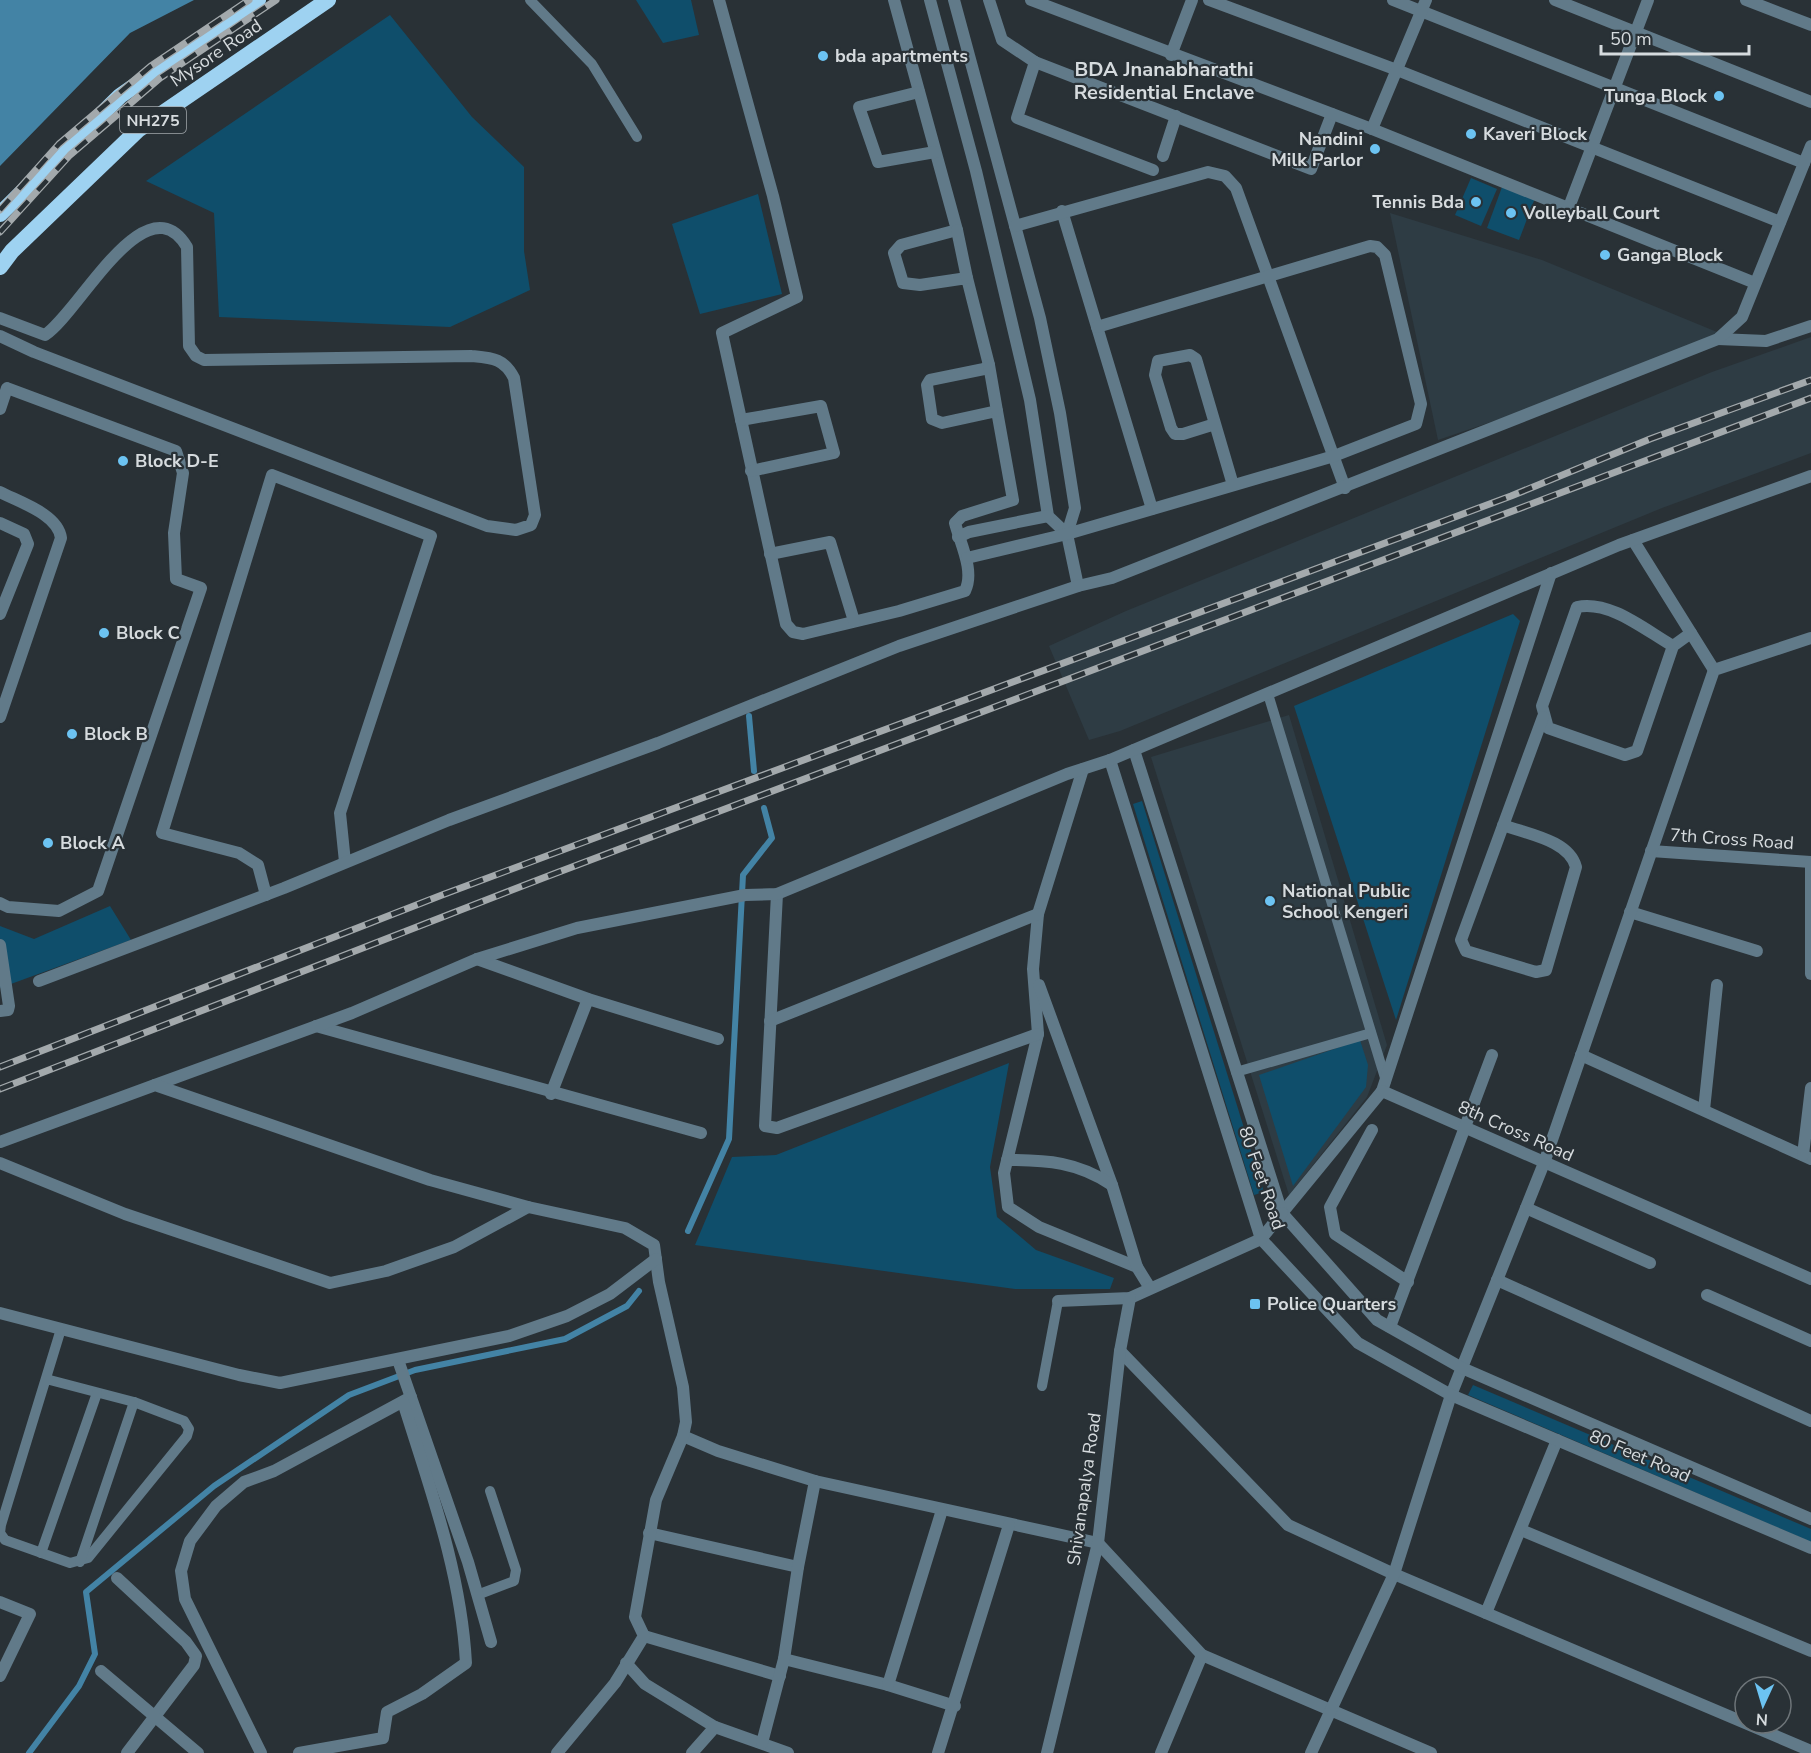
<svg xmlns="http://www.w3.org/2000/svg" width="1811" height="1753" font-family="'Nunito Sans',sans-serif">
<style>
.built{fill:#2e3c44}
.green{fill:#0f4e6b}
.water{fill:#4383a5}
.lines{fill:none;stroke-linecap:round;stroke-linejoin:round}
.stream{stroke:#4383a5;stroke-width:6}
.service{stroke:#617a89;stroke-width:10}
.minor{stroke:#617a89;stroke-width:12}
.tertiary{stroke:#617a89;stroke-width:12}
.trunk{stroke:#9ed2f1;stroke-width:16}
.rail-casing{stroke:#a3a9ac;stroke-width:7}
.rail{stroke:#293136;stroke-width:4.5;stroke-dasharray:14;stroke-linecap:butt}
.poi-dot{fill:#6cc3f2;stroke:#293136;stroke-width:2}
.labels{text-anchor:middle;stroke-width:4.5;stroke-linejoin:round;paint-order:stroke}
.shield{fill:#293136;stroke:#a2a8ac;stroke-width:1.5}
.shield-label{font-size:16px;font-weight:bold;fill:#d6dbde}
.street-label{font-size:18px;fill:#d6dbde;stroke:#293136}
.poi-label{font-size:18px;font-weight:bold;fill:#d6dbde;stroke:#293136;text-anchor:start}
.neighbourhood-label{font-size:20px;font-weight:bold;fill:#d6dbde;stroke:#293136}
</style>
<rect width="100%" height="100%" fill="#293136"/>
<g class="built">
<polygon points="1390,213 1542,260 1734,339 1438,440"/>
<polygon points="1811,337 1811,453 1662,508 1120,731 1089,740 1049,646 1126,611 1712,372"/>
<polygon points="1289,715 1387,1045 1367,1097 1289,1195 1151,757"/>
</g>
<g class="green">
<polygon points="636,0 691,0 699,35 663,43"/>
<polygon points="390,15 472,117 524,167 524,251 530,290 450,327 219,317 214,213 146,181"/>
<polygon points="1471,178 1497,189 1481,226 1455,215"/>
<polygon points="1502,187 1535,198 1519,240 1487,228"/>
<polygon points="758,194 782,294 700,314 672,224"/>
<polygon points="1513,614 1520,621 1396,1020 1294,706"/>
<polygon points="1142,801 1264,1192 1254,1195 1133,804"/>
<polygon points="110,906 131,940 0,988 0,926 34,939"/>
<polygon points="1360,1040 1368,1065 1366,1087 1293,1186 1259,1075"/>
<polygon points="1009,1063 990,1167 997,1217 1036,1250 1114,1278 1110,1289 1015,1289 695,1245 732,1157 776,1155"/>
<polygon points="1473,1385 1811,1529 1811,1542 1468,1395"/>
</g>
<polygon class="water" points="0,0 194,0 130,33 0,166"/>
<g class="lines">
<g class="stream">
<polyline points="749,716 754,771"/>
<polyline points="688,1231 729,1139 743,875 772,838 764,808"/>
<polyline points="29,1753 79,1686 95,1654 86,1592 214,1486 349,1395 415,1370 565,1339 627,1306 639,1291"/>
</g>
<g class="service">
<polyline points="530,0 592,64 637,137"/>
<polyline points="1268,694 1386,1081"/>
<polyline points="1236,1072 1371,1033"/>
<polyline points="46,1379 134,1402 184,1421 189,1429 187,1436 88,1558 70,1563 5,1540 0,1533 1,1525 61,1329"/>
<polyline points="1042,1386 1058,1301"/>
<polyline points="41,1553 97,1393"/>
<polyline points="80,1562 134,1402"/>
<polyline points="477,1595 514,1581 516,1570 490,1491"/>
</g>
<g class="minor">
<path d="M719,0L773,196L797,297L722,333L786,624L793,632L803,634L899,611L965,591C975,571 960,543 955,523L962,516L1013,500L997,411L942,423L932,419L927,385L930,380L984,369L989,365L967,278L920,285L903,283L894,253L901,245L957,230L894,0"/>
<polyline points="930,0 976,171 1030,400 1048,516 1067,534"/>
<polyline points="954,0 1040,318 1060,413 1075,508 1067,534 1078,586"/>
<polyline points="989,0 1002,40 1035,62 1311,169 1332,114"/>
<polyline points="1031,0 1372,129 1755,283"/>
<polyline points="1209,0 1397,70 1780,222"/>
<polyline points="1393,0 1804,163"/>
<polyline points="1555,0 1811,102"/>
<polyline points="1746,0 1811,25"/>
<polyline points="1171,55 1192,0"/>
<polyline points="1035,62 1017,118 1153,170"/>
<polyline points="919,92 859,107 878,162 935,152"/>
<polyline points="1372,129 1426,0"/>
<polyline points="1163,156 1176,116"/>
<polyline points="1569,207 1648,0"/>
<polyline points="1062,211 1152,509"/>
<polyline points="1015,226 1208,172 1225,176 1236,188 1345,488"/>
<polyline points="957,230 967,278"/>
<path d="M0,318L45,335C79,313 146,179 187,247L189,346L196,356L204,360L471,356C492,358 504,358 514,378L535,515L531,525L516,530L487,526L34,352L0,336"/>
<polyline points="1718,339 1766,341 1811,326"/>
<polyline points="989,365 997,411"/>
<polyline points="0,409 7,388 176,451 183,473 174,533 176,579 201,588 98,891 59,911 8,907 0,903"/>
<polyline points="741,420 821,406 834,453 751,471"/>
<polyline points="1215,424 1183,434 1175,434 1171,428 1155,375 1158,361 1190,355 1196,359 1233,485"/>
<path d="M0,492C19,502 58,514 61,538L0,717"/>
<polyline points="0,523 24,534 28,544 0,614"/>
<polyline points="958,537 969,532 1048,516"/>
<polyline points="1633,540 1714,670"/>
<polyline points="770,554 830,542 854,621"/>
<polyline points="967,558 1067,534 1334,456 1416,424 1421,404 1385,255 1377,247 1370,246 1097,327"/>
<path d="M1673,646C1645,630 1610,600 1577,607L1542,706L1548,728L1625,755L1637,751L1673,646L1691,633"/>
<polyline points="1083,769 1038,914 1033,969 1038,1034 1004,1173 1008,1207 1039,1227 1137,1267 1150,1288"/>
<path d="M1503,825C1527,834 1569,840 1576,867L1546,970L1536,972L1466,951L1461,940L1543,717"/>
<polyline points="1651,851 1811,862"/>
<polyline points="1811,862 1811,974"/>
<polyline points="777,894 765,1126 777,1128 1038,1034"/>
<polyline points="266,895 258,865 239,853 162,833 272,475 431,536 340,813 345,862"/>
<polyline points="1630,912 1757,951"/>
<polyline points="0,945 9,1006 8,1010 0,1011"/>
<polyline points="477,959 588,999 718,1039"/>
<polyline points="39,981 284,888 449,820 658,743 899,646 1078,586 1112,578 1718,339 1742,317 1811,146"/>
<polyline points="1039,985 1112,1185 1137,1267"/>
<polyline points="770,1021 1038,914"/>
<polyline points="316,1026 701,1133"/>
<polyline points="1581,1055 1811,1159"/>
<polyline points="1382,1091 1551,573"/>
<polyline points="551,1094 588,999"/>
<polyline points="1704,1110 1717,985"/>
<polyline points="1372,1130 1330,1207 1335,1234 1408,1282"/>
<polyline points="1803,1155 1811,1088"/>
<path d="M1007,1160C1047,1160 1078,1162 1112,1185"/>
<polyline points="0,1163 125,1214 330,1283 386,1271 454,1247 528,1207"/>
<polyline points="1526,1208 1650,1263"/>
<polyline points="1282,1213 1382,1091 1811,1279"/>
<polyline points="1497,1280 1811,1421"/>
<polyline points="1707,1295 1811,1341"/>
<polyline points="1390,1327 1492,1055"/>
<polyline points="1120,1351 1288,1525 1394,1574 1811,1751"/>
<polyline points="398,1360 468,1562 491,1642"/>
<polyline points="683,1436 718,1451 815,1481 1098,1543 1202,1655 1431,1753"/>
<polyline points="1521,1530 1811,1651"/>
<polyline points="649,1533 798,1567"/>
<polyline points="117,1578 186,1642 196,1656 194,1665 127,1753"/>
<polyline points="0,1602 30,1614 0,1676"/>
<polyline points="1486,1613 1557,1440"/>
<polyline points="644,1636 780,1676"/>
<polyline points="784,1659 888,1685 955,1706"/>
<polyline points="626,1663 645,1684 715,1727 788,1753"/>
<polyline points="101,1671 198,1753"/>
<polyline points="888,1685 942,1510"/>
<polyline points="762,1743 784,1659 798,1567 815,1481"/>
<polyline points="261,1753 185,1599 181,1571 190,1541 216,1506 244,1482 274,1471 411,1397"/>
<path d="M299,1753L383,1738L387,1712L422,1694L466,1663C461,1572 430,1488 403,1402"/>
<polyline points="692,1753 715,1727"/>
<polyline points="938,1753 1009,1525"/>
<polyline points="1161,1753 1202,1655"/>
<polyline points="1311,1753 1394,1574 1451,1395 1544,1163 1714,670 1811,638"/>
</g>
<g class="tertiary">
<polyline points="1134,750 1282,1213 1377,1320 1462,1368 1811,1519"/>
<polyline points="1110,760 1261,1239 1358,1343 1451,1395 1811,1548"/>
<polyline points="155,1085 352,1013 477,959 577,928 745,895 777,894 1067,774 1110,760 1619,545 1811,476"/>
<polyline points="0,1142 155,1085 430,1180 528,1207 625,1228 654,1245 659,1282 683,1387 686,1422 683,1436 656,1500 635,1617 644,1636 615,1683 557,1753"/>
<polyline points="1058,1301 1130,1298 1261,1239 1282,1213"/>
<polyline points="0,1313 239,1375 280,1383 509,1336 567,1316 610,1294 656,1259"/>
<polyline points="1047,1753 1098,1543 1120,1351 1130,1298"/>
</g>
<g class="trunk">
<polyline points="0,214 120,96 258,0"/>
<polyline points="0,267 12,251 138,130 328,0"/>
</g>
<g class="rail-casing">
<g id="rail">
<polyline points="0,210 59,144 151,66 249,0"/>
<polyline points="0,232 70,155 160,78 276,0"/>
<polyline points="0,1067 442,895 1511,496 1650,439 1811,380"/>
<polyline points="0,1089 543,878 1811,398"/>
</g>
</g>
<use href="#rail" class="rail"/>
</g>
<g class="poi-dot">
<circle cx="823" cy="56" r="6"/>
<circle cx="1719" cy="96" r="6"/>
<circle cx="1471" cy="134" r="6"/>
<circle cx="1375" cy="149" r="6"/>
<circle cx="1476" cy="202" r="6"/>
<circle cx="1511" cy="213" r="6"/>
<circle cx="1605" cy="255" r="6"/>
<circle cx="123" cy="461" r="6"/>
<circle cx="104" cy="633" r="6"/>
<circle cx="72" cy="734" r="6"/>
<circle cx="48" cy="843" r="6"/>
<circle cx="1270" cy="901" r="6"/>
<rect x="1249" y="1298" width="12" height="12" rx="3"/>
</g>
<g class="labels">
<rect class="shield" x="120" y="107" width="66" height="26" rx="4.5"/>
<g class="shield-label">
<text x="153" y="126">NH275</text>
</g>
<g class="street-label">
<text transform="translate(216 53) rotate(-34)" y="6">Mysore Road</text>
<text transform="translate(1732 839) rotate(4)" y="6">7th Cross Road</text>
<text transform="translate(1516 1131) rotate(24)" y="6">8th Cross Road</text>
<text transform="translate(1262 1178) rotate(71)" y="6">80 Feet Road</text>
<text transform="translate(1640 1456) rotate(23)" y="6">80 Feet Road</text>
<text transform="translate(1084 1489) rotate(-82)" y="6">Shivanapalya Road</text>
</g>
<g class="poi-label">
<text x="835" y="62">bda apartments</text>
<text x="1707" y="102" text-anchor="end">Tunga Block</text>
<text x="1483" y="140">Kaveri Block</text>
<text x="1363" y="145" text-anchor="end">Nandini<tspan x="1363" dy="21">Milk Parlor</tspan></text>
<text x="1464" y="208" text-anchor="end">Tennis Bda</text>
<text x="1523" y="219">Volleyball Court</text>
<text x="1617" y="261">Ganga Block</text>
<text x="135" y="467">Block D-E</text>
<text x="116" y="639">Block C</text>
<text x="84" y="740">Block B</text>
<text x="60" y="849">Block A</text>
<text x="1282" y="897">National Public<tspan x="1282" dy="21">School Kengeri</tspan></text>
<text x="1267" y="1310">Police Quarters</text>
</g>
<g class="neighbourhood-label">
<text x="1164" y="76">BDA Jnanabharathi<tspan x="1164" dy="23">Residential Enclave</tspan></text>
</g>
</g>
<g transform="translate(1763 1705) rotate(184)"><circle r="28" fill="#293136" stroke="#6e7579" stroke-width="1.5"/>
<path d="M0-4.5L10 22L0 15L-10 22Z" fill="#6cc3f2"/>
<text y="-9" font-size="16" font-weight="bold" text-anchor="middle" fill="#d6dbde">N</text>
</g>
<path d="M1601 45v9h148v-9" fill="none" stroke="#d6dbde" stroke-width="3"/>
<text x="1610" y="45" font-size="18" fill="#d6dbde" stroke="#293136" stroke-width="4.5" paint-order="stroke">50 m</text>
</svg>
